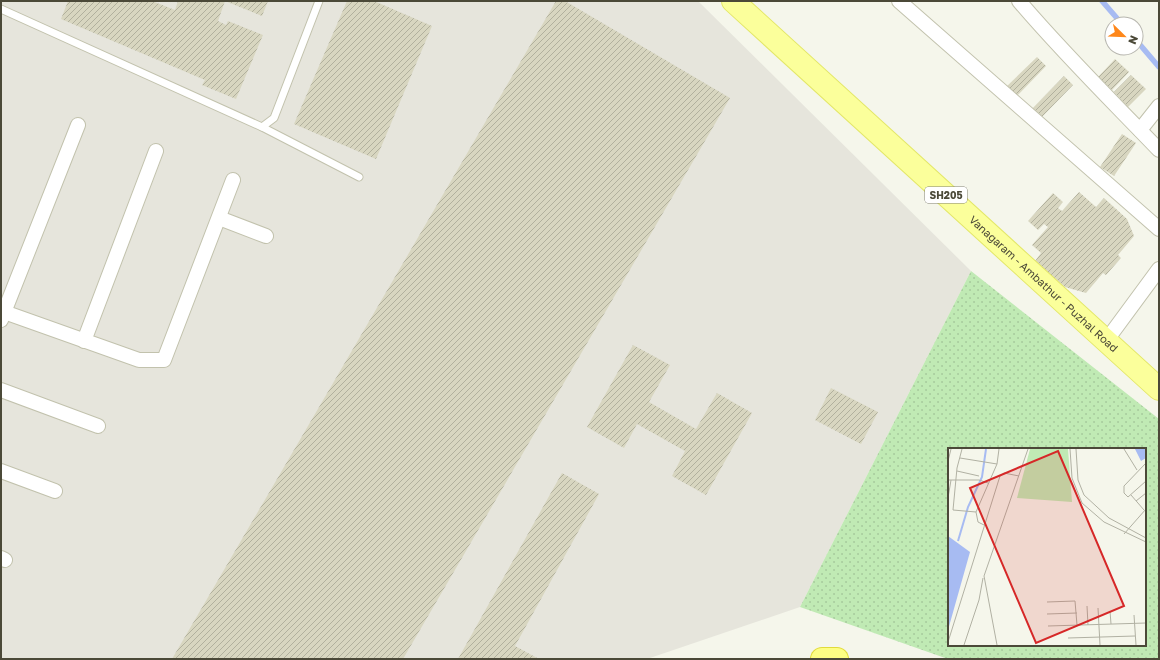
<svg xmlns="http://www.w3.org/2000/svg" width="1160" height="660" font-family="'Golos Text',sans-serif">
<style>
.industrial{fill:#e6e5dc}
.grass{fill:url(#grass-dots);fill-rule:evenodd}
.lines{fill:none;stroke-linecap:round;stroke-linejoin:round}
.stream{stroke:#a7bbf2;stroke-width:5.5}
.building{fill:url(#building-hatch)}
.service-casing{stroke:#c2c2ad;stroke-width:9}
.minor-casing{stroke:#c2c2ad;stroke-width:16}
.primary-casing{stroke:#e3e768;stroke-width:24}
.trunk-casing{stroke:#e1db3a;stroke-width:24}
.service{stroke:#fff;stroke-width:7}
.minor{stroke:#fff;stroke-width:14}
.primary{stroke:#fbff9b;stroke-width:22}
.trunk{stroke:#fdfe84;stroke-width:22}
.labels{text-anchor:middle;stroke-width:3;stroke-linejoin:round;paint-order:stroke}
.shield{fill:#fff;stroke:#818074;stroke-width:1}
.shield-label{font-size:10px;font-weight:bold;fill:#4b4938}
.street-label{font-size:11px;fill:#4b4938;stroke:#fff}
.inset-river{fill:none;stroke:#a7bbf2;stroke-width:2}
.inset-road{fill:none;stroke:#b1b1a3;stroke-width:1}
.view{fill:#d62828;fill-opacity:0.15;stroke:#d62828;stroke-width:2}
.inset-edge{fill:none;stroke:#4b4938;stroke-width:2}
</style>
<defs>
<pattern id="grass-dots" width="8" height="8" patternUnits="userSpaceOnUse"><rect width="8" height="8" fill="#c0eab4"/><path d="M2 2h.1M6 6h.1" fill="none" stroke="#a6ca9c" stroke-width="1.8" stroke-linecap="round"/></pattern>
<pattern id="building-hatch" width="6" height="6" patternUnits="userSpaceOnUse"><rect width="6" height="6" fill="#d8d6c0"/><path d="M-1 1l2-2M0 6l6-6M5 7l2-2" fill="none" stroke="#b1b09d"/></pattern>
</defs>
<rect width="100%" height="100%" fill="#f5f6eb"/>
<polygon class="industrial" points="1,1 698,1 971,271 800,607 647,659 1,659"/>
<path class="grass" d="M971,271L1159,419V659H948L800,607ZM949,449H1145V645H949Z"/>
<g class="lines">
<g class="stream">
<polyline points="1102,1 1122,24"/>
<polyline points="1136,40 1159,67"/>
</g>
</g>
<g class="building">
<polygon points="68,1 152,1 175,10 178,1 268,1 262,16 225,1 218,21 226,25 228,21 263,35 236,99 202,85 205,80 61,19"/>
<polygon points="347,1 374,1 432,26 376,159 294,124"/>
<polygon points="556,1 565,1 730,98 403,659 172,659"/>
<polygon points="1037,57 1046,66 1015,98 1005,88"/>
<polygon points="1115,59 1129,72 1112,90 1098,77"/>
<polygon points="1131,75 1146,89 1128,107 1114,92"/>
<polygon points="1064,76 1073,85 1038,121 1029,112"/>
<polygon points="1122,134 1136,143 1114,176 1100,167"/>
<polygon points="1079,192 1096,207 1104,198 1127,219 1134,236 1118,255 1121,258 1106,275 1103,273 1086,293 1065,287 1035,261 1041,253 1032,245 1048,227 1044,224 1038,230 1028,221 1053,193 1063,202 1058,208 1062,211"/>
<polygon points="633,345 670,365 649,402 696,429 717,393 752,413 706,495 672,476 685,451 637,424 624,448 587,427"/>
<polygon points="831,388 878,412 861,444 815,420"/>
<polygon points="562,473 599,494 515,646 539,659 458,659"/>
</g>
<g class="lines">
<g class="service-casing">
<g id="service">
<polyline points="319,1 274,118 262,127 359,177"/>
<polyline points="1,9 262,127"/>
</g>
</g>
<g class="minor-casing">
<g id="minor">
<polyline points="899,1 1159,229"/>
<path d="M1019,1C1063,53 1112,101 1159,150"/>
<polyline points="1140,130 1159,106"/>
<polyline points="219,218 266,236"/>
<polyline points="4,312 139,360 164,360 233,180"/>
<polyline points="1,320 78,125"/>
<polyline points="84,341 156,151"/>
<polyline points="1106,341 1159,269"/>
<polyline points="1,390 98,426"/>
<polyline points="1,471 55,491"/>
<polyline points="1,558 5,560"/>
</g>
</g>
<g class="primary-casing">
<g id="primary">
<path id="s1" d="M733,1L1159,389"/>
</g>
</g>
<g class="trunk-casing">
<polyline id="trunk" points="822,659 837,659"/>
</g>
<use href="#service" class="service"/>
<use href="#minor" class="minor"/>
<use href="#primary" class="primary"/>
<use href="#trunk" class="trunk"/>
</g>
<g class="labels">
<rect class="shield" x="925" y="187" width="42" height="16" rx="3"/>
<g class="shield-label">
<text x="946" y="199">SH205</text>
</g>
<g class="street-label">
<text dy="4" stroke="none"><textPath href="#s1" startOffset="420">Vanagaram - Ambathur - Puzhal Road</textPath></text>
</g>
</g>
<g transform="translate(948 448)">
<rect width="198" height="198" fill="#f5f6eb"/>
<path d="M82,1H120L124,54L69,50Z" fill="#c0eab4"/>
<path d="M187,1H198V10L193,13ZM0,88L22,104L0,182Z" fill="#a7bbf2"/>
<path class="inset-river" d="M10,93L20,59L34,29L38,1"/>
<path class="inset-road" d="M14,1L9,20L5,62L28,64L49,16M122,1L124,30L134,55L156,74L198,94M128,1L130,32L136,47L161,70L198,90M176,1L189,22M12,10L49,16L51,1M0,13L3,1M198,15L176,38V45L180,49L198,33M9,23L31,28M0,32H31L40,35M183,47L196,62M0,50L3,32M188,53L198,45M28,64L30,74L36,77M176,86L198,61M99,154L127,153L129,177M139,158L140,177M150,160L152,197M162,163L163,176M99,166L129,165M186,167L188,197M100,178L198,175M120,190L187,188M0,194L52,28L56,25L71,28M16,197L31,152L35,130M49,197L36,128L80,1"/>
<path class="view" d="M110,3L176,158L88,195L22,40Z"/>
<rect width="198" height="198" class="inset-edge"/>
</g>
<rect width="1160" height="660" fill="none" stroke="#4b4938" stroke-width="4"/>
<g transform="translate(1124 36) rotate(113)"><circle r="19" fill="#ffffff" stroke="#b7b6af"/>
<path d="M0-3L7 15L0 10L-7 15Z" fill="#fe871a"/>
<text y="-6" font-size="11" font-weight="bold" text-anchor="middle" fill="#4b4938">N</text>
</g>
</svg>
